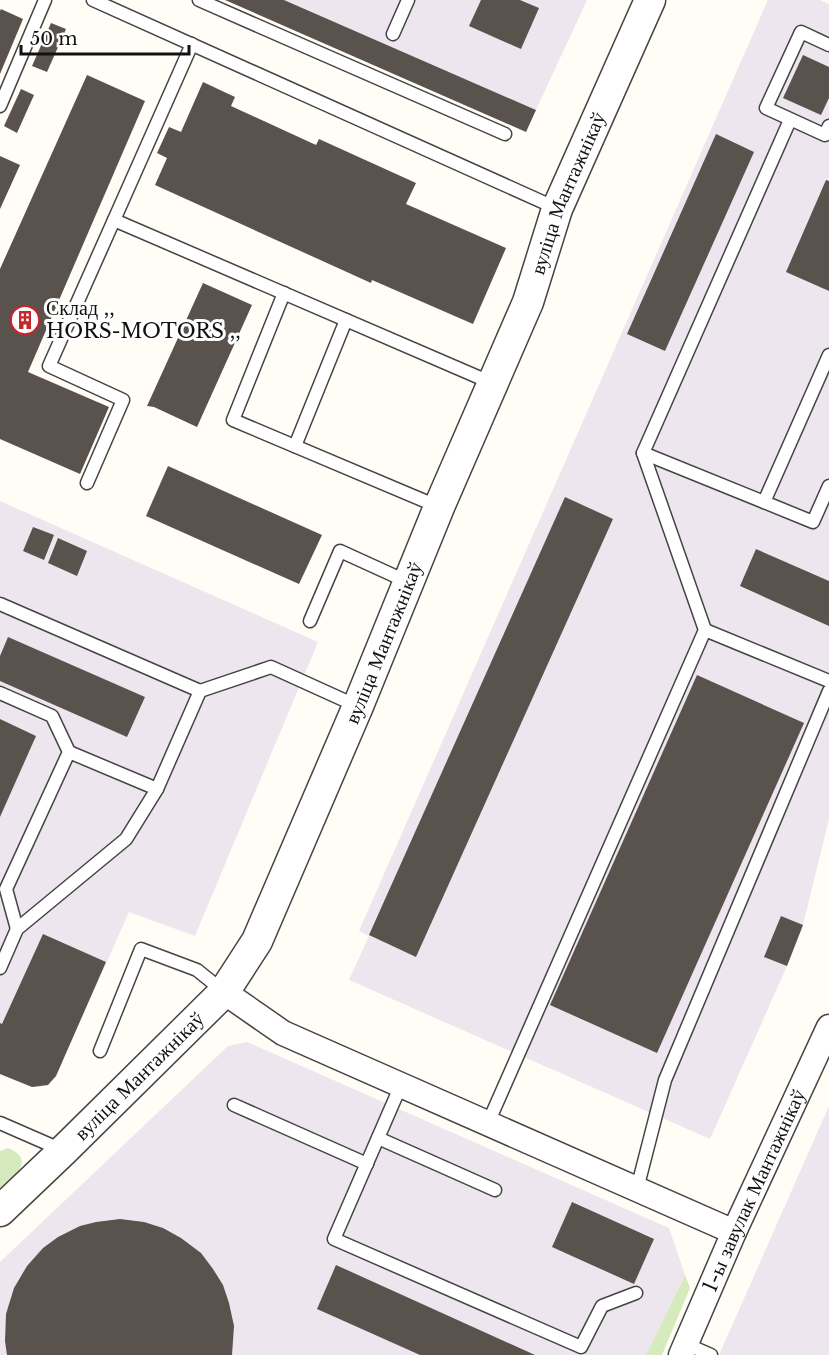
<svg xmlns="http://www.w3.org/2000/svg" width="829" height="1355" font-family="'Libre Baskerville',serif">
<style>
.industrial{fill:#eee6ef}
.green{fill:#d5ebbd}
.building{fill:#5a524d}
.lines{fill:none;stroke-linecap:round;stroke-linejoin:round}
.service-casing{stroke:#444;stroke-width:15}
.minor-casing{stroke:#444;stroke-width:27}
.tertiary-casing{stroke:#444;stroke-width:33}
.service{stroke:#fff;stroke-width:12}
.minor{stroke:#fff;stroke-width:24}
.tertiary{stroke:#fff;stroke-width:30}
.labels{text-anchor:middle;stroke-width:6;stroke-linejoin:round;paint-order:stroke}
.street-label{font-size:20px;fill:#111;stroke:#fff}
.poi-label{font-size:20px;fill:#111;stroke:#fff;text-anchor:start}
</style>
<rect width="100%" height="100%" fill="#fffdf5"/>
<g class="industrial">
<polygon points="284,0 587,0 536,110"/>
<polygon points="768,0 820,0 829,4 829,819 803,925 787,966 710,1139 349,980 369,936 359,931"/>
<polygon points="0,501 318,642 195,936 129,912 56,1076 48,1085 39,1087 32,1087 0,1074"/>
<polygon points="247,1042 669,1228 685,1275 646,1355 0,1355 0,1262 228,1046"/>
<polygon points="829,1106 829,1355 719,1355"/>
</g>
<g class="green">
<path d="M8,1148C37,1160 13,1178 0,1190V1151Z"/>
<polygon points="685,1275 690,1288 662,1355 646,1355"/>
</g>
<g class="building">
<polygon points="225,0 284,0 536,110 526,132"/>
<polygon points="481,0 520,0 539,8 521,49 469,26"/>
<polygon points="1,9 23,19 0,74 0,11"/>
<polygon points="51,23 66,29 47,72 32,66"/>
<polygon points="803,55 829,67 829,98 821,115 783,98"/>
<polygon points="87,75 145,101 28,372 109,407 80,474 0,439 0,269"/>
<polygon points="203,82 235,97 231,106 316,145 319,139 416,183 406,204 506,248 473,324 372,280 371,283 155,185 167,158 157,153 169,127 181,132"/>
<polygon points="21,89 34,95 17,133 4,126"/>
<polygon points="716,134 754,152 665,351 627,334"/>
<polygon points="0,156 20,165 0,209"/>
<polygon points="826,180 829,181 829,291 786,272"/>
<polygon points="203,283 252,305 197,427 154,407 147,406"/>
<polygon points="168,466 322,535 299,584 146,516"/>
<polygon points="565,497 613,519 416,957 369,935"/>
<polygon points="33,527 54,535 44,560 23,551"/>
<polygon points="58,538 87,551 77,576 48,563"/>
<polygon points="756,549 829,581 829,626 740,586"/>
<polygon points="8,637 145,697 127,737 0,681 0,656"/>
<polygon points="697,675 804,723 657,1053 550,1005"/>
<polygon points="0,719 36,736 0,817"/>
<polygon points="781,916 803,925 787,966 764,957"/>
<polygon points="43,934 106,962 56,1076 48,1085 32,1087 0,1074 0,1023 2,1024"/>
<polygon points="572,1202 654,1239 634,1284 552,1247"/>
<polygon points="120,1219 144,1222 163,1228 181,1238 201,1253 213,1269 223,1285 229,1303 234,1326 232,1355 7,1355 5,1341 6,1314 14,1288 27,1266 43,1248 58,1237 80,1226 96,1222"/>
<polygon points="336,1265 535,1355 420,1355 317,1309"/>
</g>
<g class="lines">
<g class="service-casing">
<g id="service">
<polyline points="93,0 556,208"/>
<polyline points="199,0 505,134"/>
<polyline points="393,34 408,0"/>
<polyline points="192,44 114,220 492,383"/>
<polyline points="829,45 801,32 766,108 825,135 829,126"/>
<polyline points="0,106 45,0"/>
<polyline points="284,293 233,420 439,507"/>
<polyline points="295,446 346,320"/>
<polyline points="643,453 764,502 829,355"/>
<polyline points="87,483 123,400 49,366 114,220"/>
<polyline points="764,502 813,522 829,486"/>
<polyline points="0,604 200,691 157,789 126,839 17,929 0,968"/>
<polyline points="310,621 340,551 408,582"/>
<polyline points="705,630 829,681"/>
<polyline points="200,691 271,667 357,706"/>
<polyline points="0,693 52,716 69,752 6,889 17,929"/>
<polyline points="69,752 157,789"/>
<polyline points="100,1051 141,949 197,970 223,991"/>
<polyline points="401,1085 334,1239 581,1347 602,1306 636,1293"/>
<polyline points="234,1105 367,1164"/>
<polyline points="0,1123 62,1150"/>
<polyline points="488,1123 705,630 643,453 790,120"/>
<polyline points="378,1138 495,1190"/>
<polyline points="637,1189 665,1080 829,691"/>
<polyline points="686,1344 711,1355"/>
</g>
</g>
<g class="minor-casing">
<g id="minor">
<polyline points="224,992 283,1033 734,1232"/>
<path id="s1" d="M681,1355L734,1232L829,1027"/>
</g>
</g>
<g class="tertiary-casing">
<g id="tertiary">
<path id="s2" d="M0,1211L63,1151L224,992L257,941L358,706L439,507L528,302L557,209L650,0"/>
</g>
</g>
<use href="#service" class="service"/>
<use href="#minor" class="minor"/>
<use href="#tertiary" class="tertiary"/>
</g>
<defs>
<g id="building-ring" transform="scale(1.5)"><circle r="9.5" fill="#fff" stroke="#c4262e" stroke-width="1.5"/><path d="M-4-6H4V6H1V3H-1V6H-4ZM-2.5-4.3h1.7v1.8h-1.7ZM.8-4.3h1.7v1.8H.8ZM-2.5-1h1.7V.8h-1.7ZM.8-1h1.7V.8H.8Z" fill="#c4262e"/></g>
</defs>
<g fill-rule="evenodd">
<use href="#building-ring" x="25" y="320"/>
</g>
<g class="labels">
<g class="street-label">
<text dy="7" stroke="none"><textPath href="#s2" startOffset="1184">вуліца Мантажнікаў</textPath></text>
<text dy="7" stroke="none"><textPath href="#s2" startOffset="698">вуліца Мантажнікаў</textPath></text>
<text dy="7" stroke="none"><textPath href="#s2" startOffset="194">вуліца Мантажнікаў</textPath></text>
<text dy="7" stroke="none"><textPath href="#s1" startOffset="180">1-ы завулак Мантажнікаў</textPath></text>
</g>
<g class="poi-label">
<text x="46" y="315">Склад ,,<tspan x="46" dy="23">HORS-MOTORS ,,</tspan></text>
</g>
</g>
<path d="M21 45v9h168v-9" fill="none" stroke="#111111" stroke-width="3"/>
<text x="30" y="45" font-size="18" fill="#111111" stroke="#ffffff" stroke-width="4.5" paint-order="stroke">50 m</text>
</svg>
